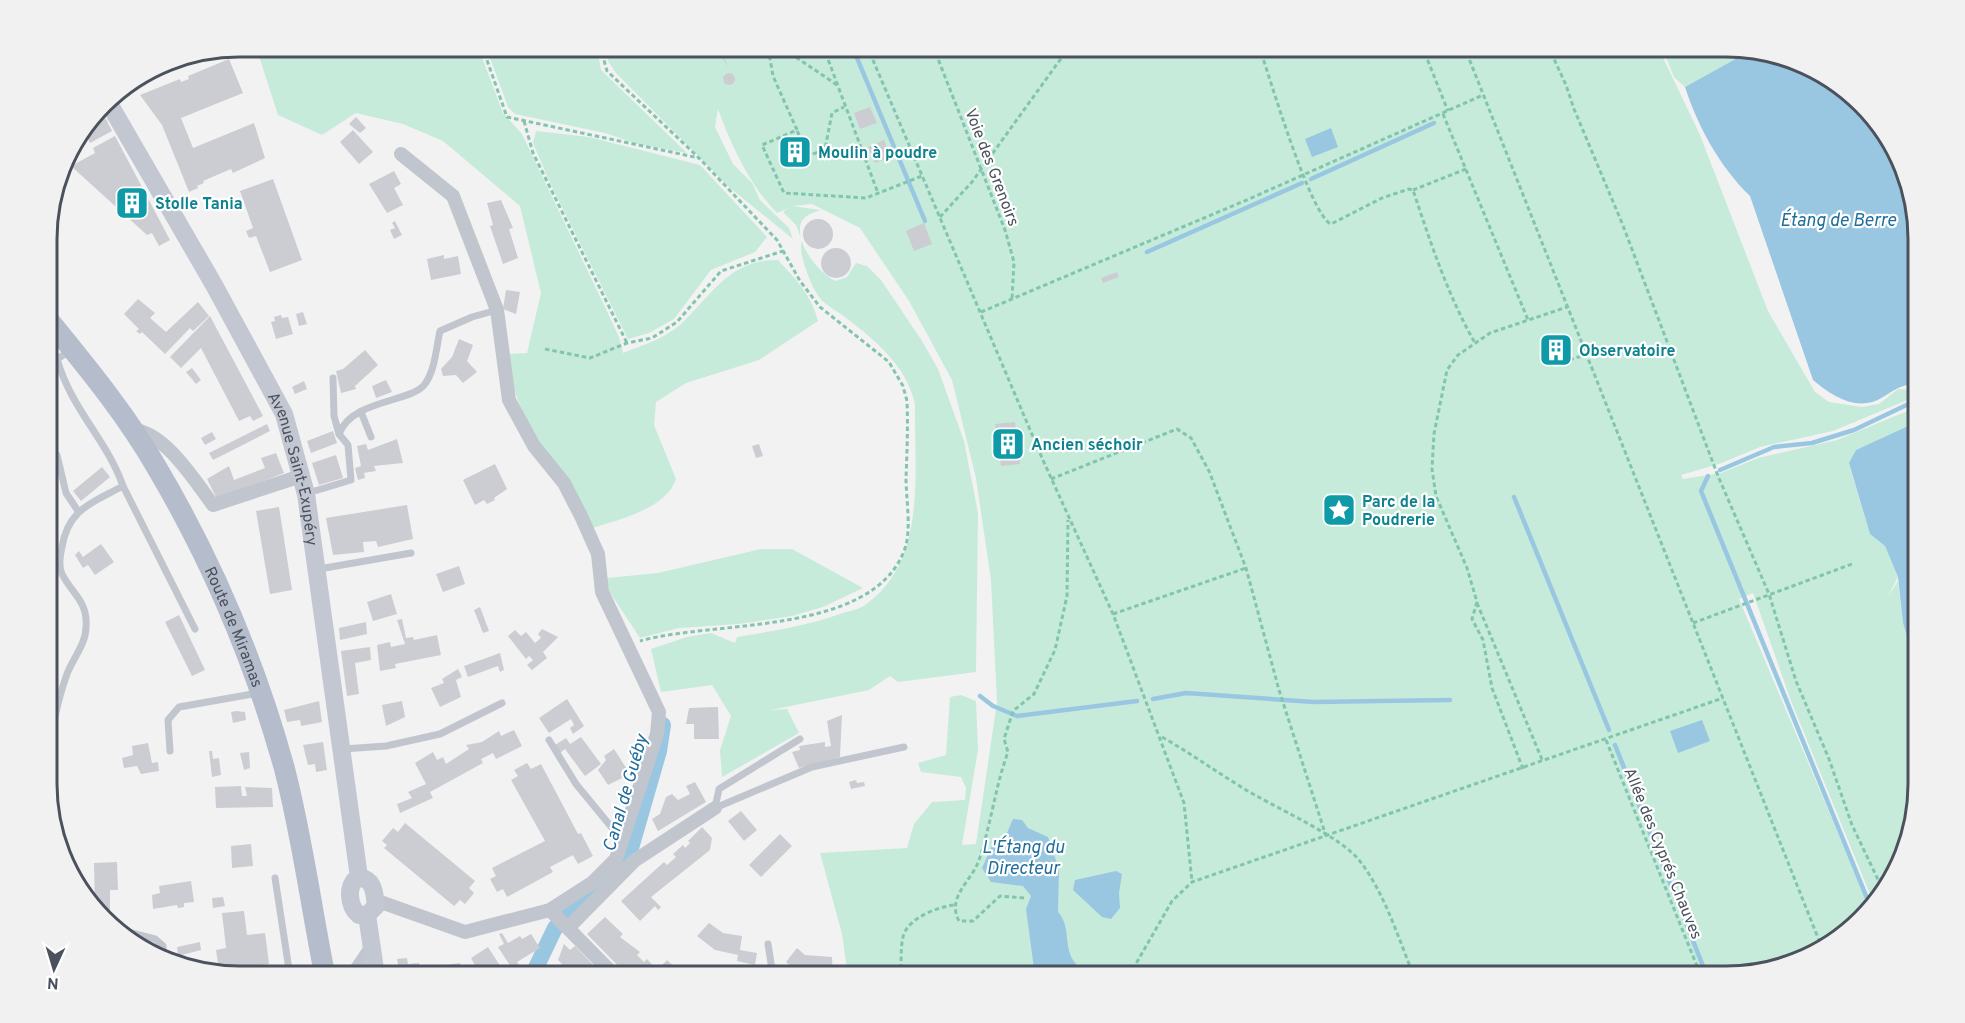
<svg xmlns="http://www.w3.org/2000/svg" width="1965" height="1023" font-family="Overpass,sans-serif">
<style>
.green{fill:#c6ebda}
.water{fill:#99c7e2}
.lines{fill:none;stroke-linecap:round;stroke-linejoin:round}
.stream{stroke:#99c7e2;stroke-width:4.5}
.canal{stroke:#99c7e2;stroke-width:16}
.building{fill:#cccdd3}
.path{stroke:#82c5af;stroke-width:3;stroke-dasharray:4.5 3;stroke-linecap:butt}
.lane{stroke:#c1c6ce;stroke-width:7}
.street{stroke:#c1c6ce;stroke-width:14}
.secondary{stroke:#c2c7d2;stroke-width:18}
.primary{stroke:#b5bdcc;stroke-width:21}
.labels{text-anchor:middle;stroke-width:4.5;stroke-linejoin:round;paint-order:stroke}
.culture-label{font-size:16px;font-weight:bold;fill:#0d838f;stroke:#fff;text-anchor:start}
.street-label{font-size:16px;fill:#4b525d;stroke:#fff}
.water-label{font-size:18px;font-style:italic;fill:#1f6d9c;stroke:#fff}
.rim{fill:none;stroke:#4b525d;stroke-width:3}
</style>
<rect width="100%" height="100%" fill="#f3f2f2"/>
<g class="green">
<path d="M256,47H478L503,113L522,134L604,305L619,337L623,353C643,345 664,339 681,324C711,296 730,259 778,260C795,278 812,296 818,321L759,360L686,383L656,402L654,425L676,479C666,509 618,520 592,528C563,481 507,408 509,354L527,353L541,293L520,206L443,141L403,124L356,113L322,135L278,115Z"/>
<polygon points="486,47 597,47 601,70 687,153 637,144 605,133 515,114 508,107"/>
<path d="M605,47H1658L1700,135L1768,311L1815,392L1829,402L1862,407L1879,404L1898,389L1917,390V396L1833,431L1760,447L1719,464L1681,475L1683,479L1721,473L1758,458L1837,440L1917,407V423L1856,450L1849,464L1870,534L1885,546L1898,577L1887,598L1898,581L1903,623L1918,672V785L1899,870L1872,899L1791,701L1753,593L1739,599L1868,904L1833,944L1738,976H848L842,934L820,853L907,848L914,824L932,802L965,800L966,788L961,777L921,772L918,763L946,755L950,697L961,695L976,701L978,750L962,845L976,844L997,702L991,580L976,478L952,380L909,301L860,228L812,204L792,206L821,210C814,212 804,215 801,223C794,242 820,275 836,281L847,277L856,263L867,266L881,280L922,341L938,369L964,441L978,513L976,672L898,682L890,676L869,690L771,710L787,709L799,733L722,777L720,750L731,716L712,685L661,692L651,649L687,637L711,633L735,643L737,637C772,631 806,626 840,614C847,611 859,610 865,605C928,561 914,471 915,404C906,365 876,341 845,317C837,311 825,305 819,297C812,288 797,252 802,241L796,225L783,212L789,208L777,213C750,186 731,145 718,109L715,127L733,164L752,183L760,200L789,228L793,239L729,187L616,73L608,61Z"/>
<polygon points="1662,47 1726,47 1748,52 1685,87 1674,77"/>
<polygon points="536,131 589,137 700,165 767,237 755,252 711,270 674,319 649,333 628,339 550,183 533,143"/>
<polygon points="761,549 792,549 863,588 823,607 792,616 739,624 679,628 640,638 609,591 607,578 658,573"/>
</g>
<g class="water">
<path d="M1748,52L1812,66L1886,132L1917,214V383C1899,386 1898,388 1883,397C1858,413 1832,396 1813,380L1750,196C1720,167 1698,127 1685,87Z"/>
<polygon points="1331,128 1338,147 1312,157 1305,139"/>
<polygon points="1917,422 1918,672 1903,623 1898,577 1885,546 1870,534 1849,463 1856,450"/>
<polygon points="1702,720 1710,741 1678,753 1670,731"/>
<path d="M1013,819L1022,820L1028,828L1048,837L1059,869L1058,912C1072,927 1062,948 1076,964L1075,976H1035L1026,909L1031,896L1023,886L991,882L982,868L992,846L1007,833Z"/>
<polygon points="1116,871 1122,874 1119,893 1120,908 1111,919 1102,917 1073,890 1075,880"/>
</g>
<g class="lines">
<g class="stream">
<polyline points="852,46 925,221"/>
<polyline points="1208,46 1212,56 1234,46"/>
<polyline points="1311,179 1434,123"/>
<polyline points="1147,252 1302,183"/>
<polyline points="1720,470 1774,447 1812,443 1854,430 1917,400"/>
<polyline points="1708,476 1701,491 1869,903"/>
<polyline points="1514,497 1609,730"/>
<polyline points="980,696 993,706 1017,716 1137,701"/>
<polyline points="1153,699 1186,693 1314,702 1450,700"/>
<polyline points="1615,745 1707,976"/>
</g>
<polyline class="canal" points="532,976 555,928 627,862 659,751 663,725"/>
</g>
<g class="building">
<polygon points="708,46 718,46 729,68 715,47 702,54 700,51"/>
<polygon points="229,59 243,93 181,118 193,148 254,123 265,158 233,173 231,169 203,181 204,183 197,186 198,188 189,192 162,125 140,95 180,79 181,82 189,79 188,76"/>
<circle cx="729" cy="79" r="6"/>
<polygon points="870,107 877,123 860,129 854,113"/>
<polygon points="104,115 112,131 90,143 84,131 91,122"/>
<polygon points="356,117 366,128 360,133 349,124"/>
<polygon points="353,130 373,152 359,164 340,142"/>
<polygon points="115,136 170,240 159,246 152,233 147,235 71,166 95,153 93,148"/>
<polygon points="800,140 807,157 790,163 784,147"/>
<polygon points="884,140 891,157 875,163 868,147"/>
<polygon points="394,171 401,184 394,188 403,205 387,213 369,184"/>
<polygon points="273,179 302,260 270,272 256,236 249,238 246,231 253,228 240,191"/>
<polygon points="501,200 513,228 509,229 518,258 503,264 490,226 493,225 487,203"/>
<circle cx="818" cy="234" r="15"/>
<polygon points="395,221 402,235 394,239 390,230 395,228 392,223"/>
<polygon points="924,223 932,244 914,251 906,231"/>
<circle cx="836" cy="263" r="15"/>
<polygon points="444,255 444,259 458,256 461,274 431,280 427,259"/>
<polygon points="1117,272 1119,277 1103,283 1101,278"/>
<polygon points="506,290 520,292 516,314 503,309"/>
<polygon points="138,299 155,313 150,318 166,332 198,302 209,316 193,331 190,328 165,354 142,332 140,334 136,331 139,329 124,314"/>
<polygon points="303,312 307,324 299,326 296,314"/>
<polygon points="281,315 282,318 288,317 293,334 276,339 271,322 275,321 274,317"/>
<polygon points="210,316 263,416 253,421 250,416 239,421 201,348 181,368 170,357"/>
<polygon points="1562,335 1570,358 1551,365 1543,343"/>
<polygon points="459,339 473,345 467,361 477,372 463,383 456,375 443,376 441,369 452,357"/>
<polygon points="365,350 378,365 355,386 356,389 341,393 336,371 343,369"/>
<polygon points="192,368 201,380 196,384 186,372"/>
<polygon points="386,380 392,392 376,398 372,386"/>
<polygon points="304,381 307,389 295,394 292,387"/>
<polygon points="1015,422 1020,464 1001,466 995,424"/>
<polygon points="267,424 270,431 225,454 213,460 209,453"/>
<polygon points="333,431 337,443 311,453 307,441"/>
<polygon points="212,432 216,439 205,445 201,438"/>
<polygon points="397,439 403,463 374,466 376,471 364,473 365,478 358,480 355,468 361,466 357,446 366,444 368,450"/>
<polygon points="759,444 763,456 756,458 752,446"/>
<polygon points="276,453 284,473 217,499 207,479 229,466 234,480 265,468 261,458"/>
<polygon points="336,455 343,478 319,485 312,463"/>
<polygon points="495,464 507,489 494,498 495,500 487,504 484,500 475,505 463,480"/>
<polygon points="102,467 110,477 81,501 73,491"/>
<polygon points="407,505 413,539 378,547 376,541 363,542 364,552 333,555 326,518"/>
<polygon points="279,507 292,590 270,594 256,511"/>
<polygon points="101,544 114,562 95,575 88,565 83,568 75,555 79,551 83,557"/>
<polygon points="459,566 465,584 443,592 436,574"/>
<polygon points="391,594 397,614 373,621 367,602"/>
<polygon points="480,607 489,631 483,633 474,610"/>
<polygon points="179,615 205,670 192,676 165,622"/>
<polygon points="402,619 406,638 413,637 414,640 437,635 441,655 395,664 396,668 380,671 377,645 390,642 391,647 405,644 397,620"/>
<polygon points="366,622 367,634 340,640 339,628"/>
<polygon points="542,629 558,637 543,652 547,658 532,670 527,665 533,660 529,656 526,659 508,636 515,630 521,636 526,632 535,643 541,638 538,634"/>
<polygon points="370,647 371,660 355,663 359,694 347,696 341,651"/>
<polygon points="500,653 504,670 500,672 498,666 468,677 464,666"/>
<polygon points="458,669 462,677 456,680 461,697 440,707 431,688 444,683 442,679"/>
<polygon points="567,699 584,726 573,734 570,728 574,725 571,719 549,733 539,718"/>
<polygon points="319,701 322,722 301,726 300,720 287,722 284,710"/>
<polygon points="402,701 405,717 386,726 382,705"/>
<polygon points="718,707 719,739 694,739 694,724 686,724 689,708"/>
<polygon points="236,711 245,712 246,720 233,723 231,712"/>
<polygon points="842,715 840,757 799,768 792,752 800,750 799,746 825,742 825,747 831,746 827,721"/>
<polygon points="514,730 522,746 496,759 493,753 481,759 483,763 430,792 433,798 400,813 397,804 412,798 408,792 426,784 415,763 433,752 437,760 443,757 446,764 469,749 466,745 482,742 499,731 501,736"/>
<polygon points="581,737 601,764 585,776 565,749 560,753 555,745 566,738 570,744"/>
<polygon points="323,742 327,770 316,772 315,764 308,765 303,745"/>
<polygon points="148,743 152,763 158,762 159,771 141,774 137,766 124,768 122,758 133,755 132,746"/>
<polygon points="614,749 630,774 608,785 598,770 606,760 604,756"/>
<polygon points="209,751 212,751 213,759 219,758 221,775 212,777"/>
<polygon points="249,752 250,768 244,770 240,753"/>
<polygon points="527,763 531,769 541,764 578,834 581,833 593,856 578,864 573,855 550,867 553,872 507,897 503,889 497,892 490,879 496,876 492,868 545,841 511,780 518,776 514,770"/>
<polygon points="856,780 857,783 864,782 865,786 851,789 849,782"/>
<polygon points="695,782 706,802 658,831 652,819 660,814 666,797 672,794 678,800 690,794 686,786"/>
<polygon points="241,786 242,796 247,796 245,787 272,788 273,807 216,808 215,787"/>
<polygon points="741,811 757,830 744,841 728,821"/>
<polygon points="405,823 475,881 469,888 474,893 465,904 460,900 454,906 384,848 387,845 382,841 393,828 398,832"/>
<polygon points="702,827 712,838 710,850 651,897 661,907 658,910 655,906 640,921 621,901 664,862 667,865 676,857 673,854 683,845 685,848 690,843 688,841"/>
<polygon points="780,834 792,846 761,877 749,865"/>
<polygon points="251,844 253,866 232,868 231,846"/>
<polygon points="117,862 118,890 110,890 110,911 102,911 95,905 94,863"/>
<polygon points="191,881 194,902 184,903 184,907 178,908 177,905 153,909 152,895 160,893 159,886"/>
<polygon points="223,897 225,906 213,908 212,898"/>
<polygon points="244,911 247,935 265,933 269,964 219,971 216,950 226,948 222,913"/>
<polygon points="605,917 623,934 620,937 640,952 637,955 644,962 647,959 657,970 667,960 684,976 628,976 587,934"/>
<polygon points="709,923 723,933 742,936 740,950 757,953 755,965 737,961 738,955 715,950 697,936"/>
<polygon points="502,933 508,943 520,936 522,939 531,934 540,948 517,962 519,965 513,970 498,947 504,944 499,934"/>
<polygon points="200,942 201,950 178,956 177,947"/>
<polygon points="564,944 570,950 575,946 604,976 546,976 562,964 558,960"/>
<polygon points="488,947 504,972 497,976 490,976 483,966 477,969 471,958"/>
<polygon points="797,948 805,955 832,957 833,976 818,976 818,971 798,972 786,962"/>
<polygon points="407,958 408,964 419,963 421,976 400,976 397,959"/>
<polygon points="460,963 462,976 430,976 429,970 438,969 438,966"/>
</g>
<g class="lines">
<g class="path">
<polyline points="482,46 507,117 699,158"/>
<path d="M600,46L607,71L699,158L777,240L800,281L820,307L889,362L903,386L907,401C908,427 907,453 906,478C906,499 912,532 904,551C871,636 713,620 640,641"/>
<polyline points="823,46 878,193"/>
<polyline points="867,46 1042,458 1113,614 1184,803 1192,882"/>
<polyline points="933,46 1005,230 1014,262 1012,299"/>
<path d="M1259,46C1269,75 1310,215 1331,224L1382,198L1409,189L1413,190C1430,241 1448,296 1475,343"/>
<polyline points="1422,46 1448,111"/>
<polyline points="1464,46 1822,948"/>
<polyline points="1548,46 1566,85 1574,109 1622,223 1718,476 1769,594 1796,681 1829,759 1852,825 1882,888"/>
<polyline points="837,85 784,49 769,53 773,76 797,130 762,145 784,193 866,198 922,176"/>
<polyline points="1443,114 1528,320"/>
<polyline points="524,121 533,153 627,343"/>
<polyline points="797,131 811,155 825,149 832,113 844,107"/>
<polyline points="1413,190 1466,169"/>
<polyline points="940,217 972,182 1070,46"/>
<polyline points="981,312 1249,199 1483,95"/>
<polyline points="545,349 590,358 627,343 652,338 677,322 721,271 783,251"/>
<polyline points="1555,364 1585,355"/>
<polyline points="1051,479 1177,429 1191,438 1209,471 1246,568 1279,690 1326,836"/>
<polyline points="1477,603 1543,762"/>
<polyline points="1113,614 1246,568"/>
<polyline points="1693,623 1852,564"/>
<path d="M1162,737C1190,753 1215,771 1243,788C1273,807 1339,835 1359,860C1385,893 1398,938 1414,976"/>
<polyline points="1606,740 1701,976"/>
<polyline points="1523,769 1492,688 1483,640 1472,619 1477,602 1467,568 1436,496 1432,469 1434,434 1447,370 1458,355 1490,333 1567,307"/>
<path d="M1024,898L1000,896L973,921H959C946,897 972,881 979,860C991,825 995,787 1008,752L1004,739L1013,711L1034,694L1055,650L1067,596L1068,520"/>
<path d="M900,976C902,964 900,950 903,937C907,918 938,907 954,905"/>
<polyline points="1129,976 1172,901 1192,882 1723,698"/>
</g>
<g class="lane">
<polyline points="64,163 66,165"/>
<polyline points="47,351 57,359 70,351"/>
<polyline points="333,378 334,416 339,434"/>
<polyline points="361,412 371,437"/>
<polyline points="47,444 57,455 66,493 78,511"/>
<polyline points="123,486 195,629"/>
<path d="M308,493L351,480L348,445L339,434C352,399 411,403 425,384C435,370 436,349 440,331L472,317L497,310"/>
<polyline points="319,569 411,553"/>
<polyline points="549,740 576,784 622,840"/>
<path d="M48,749C53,724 58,698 67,674C73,658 86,644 86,627C88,601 72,594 62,574C58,566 60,556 62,547C68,509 92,503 123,486C106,438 72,411 57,359"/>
<polyline points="343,749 386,746 440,734 502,703"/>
<polyline points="170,751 168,720 179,707 258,693"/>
<polyline points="715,808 812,767 904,747"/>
<polyline points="715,808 719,789 800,739"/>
<polyline points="275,878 290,976"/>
<polyline points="124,931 155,939 163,946 164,959"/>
<polyline points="768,944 773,976"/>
<polyline points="247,976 281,976"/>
</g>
<g class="street">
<path d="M132,430C163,430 195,481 213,505L301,476"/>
<polyline points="375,900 465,932 550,910 592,883 616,859 657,734 659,712 602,592 598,554 581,516 564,483 534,446 509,400 497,310 453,196 401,154"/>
<polyline points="550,910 615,976"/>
<polyline points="568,928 634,861 715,808"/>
<polyline points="352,976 371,948"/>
</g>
<g class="secondary">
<path id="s1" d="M107,100L214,285L284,414L306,494L359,877"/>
<path d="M359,877C375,880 374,893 376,906L367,915H359C348,906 346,884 359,877Z"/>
<polyline points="367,915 376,976"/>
</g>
<path class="primary" id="s2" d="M47,318C86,366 126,414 157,468C212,561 255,663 284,767C302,835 311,907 325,976"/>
</g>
<defs>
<g id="building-square" transform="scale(1.725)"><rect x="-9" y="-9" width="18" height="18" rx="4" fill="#0f9aa8" stroke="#fff"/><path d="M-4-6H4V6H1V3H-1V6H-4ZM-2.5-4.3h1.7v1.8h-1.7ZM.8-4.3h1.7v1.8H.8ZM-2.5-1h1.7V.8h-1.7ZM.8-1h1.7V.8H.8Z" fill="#fff"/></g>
<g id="sight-square" transform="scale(1.725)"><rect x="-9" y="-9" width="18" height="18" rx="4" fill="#0f9aa8" stroke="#fff"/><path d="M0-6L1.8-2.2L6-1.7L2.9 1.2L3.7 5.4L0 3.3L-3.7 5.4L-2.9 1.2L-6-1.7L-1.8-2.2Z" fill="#fff"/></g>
</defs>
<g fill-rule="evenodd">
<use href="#building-square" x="795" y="152"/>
<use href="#building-square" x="132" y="203"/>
<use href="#building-square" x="1556" y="350"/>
<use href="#building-square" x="1008" y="444"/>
<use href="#sight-square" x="1339" y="510"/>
</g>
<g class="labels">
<g class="culture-label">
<text x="818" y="158">Moulin à poudre</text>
<text x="155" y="209">Stolle Tania</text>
<text x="1579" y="356">Observatoire</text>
<text x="1031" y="450">Ancien séchoir</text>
<text x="1362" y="507">Parc de la<tspan x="1362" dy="18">Poudrerie</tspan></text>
</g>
<g class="street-label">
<text transform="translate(993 167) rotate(69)" y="6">Voie des Grenoirs</text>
<text dy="6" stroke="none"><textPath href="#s1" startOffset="416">Avenue Saint-Exupéry</textPath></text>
<text dy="6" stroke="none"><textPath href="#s2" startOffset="363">Route de Miramas</textPath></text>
<text transform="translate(1664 853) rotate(68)" y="6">Allée des Cyprés Chauves</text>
</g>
<g class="water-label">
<text x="1838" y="226">Étang de Berre</text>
<text transform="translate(625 793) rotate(-74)" y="6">Canal de Guéby</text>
<text x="1023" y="853">L'Étang du<tspan x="1023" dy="21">Directeur</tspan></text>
</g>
</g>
<path d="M0 0H1965V1023H0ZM239 57H1726A182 182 0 0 1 1908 239V784A182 182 0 0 1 1726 966H239A182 182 0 0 1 57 784V239A182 182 0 0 1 239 57Z" fill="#f1f1f2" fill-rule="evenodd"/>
<path class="rim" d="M239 57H1726A182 182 0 0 1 1908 239V784A182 182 0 0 1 1726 966H239A182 182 0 0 1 57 784V239A182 182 0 0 1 239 57Z"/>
<g transform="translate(54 969) rotate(184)" stroke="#ffffff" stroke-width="4.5" paint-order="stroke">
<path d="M0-4.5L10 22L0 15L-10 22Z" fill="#4b525d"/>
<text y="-9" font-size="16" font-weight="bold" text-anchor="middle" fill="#4b525d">N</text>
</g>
</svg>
